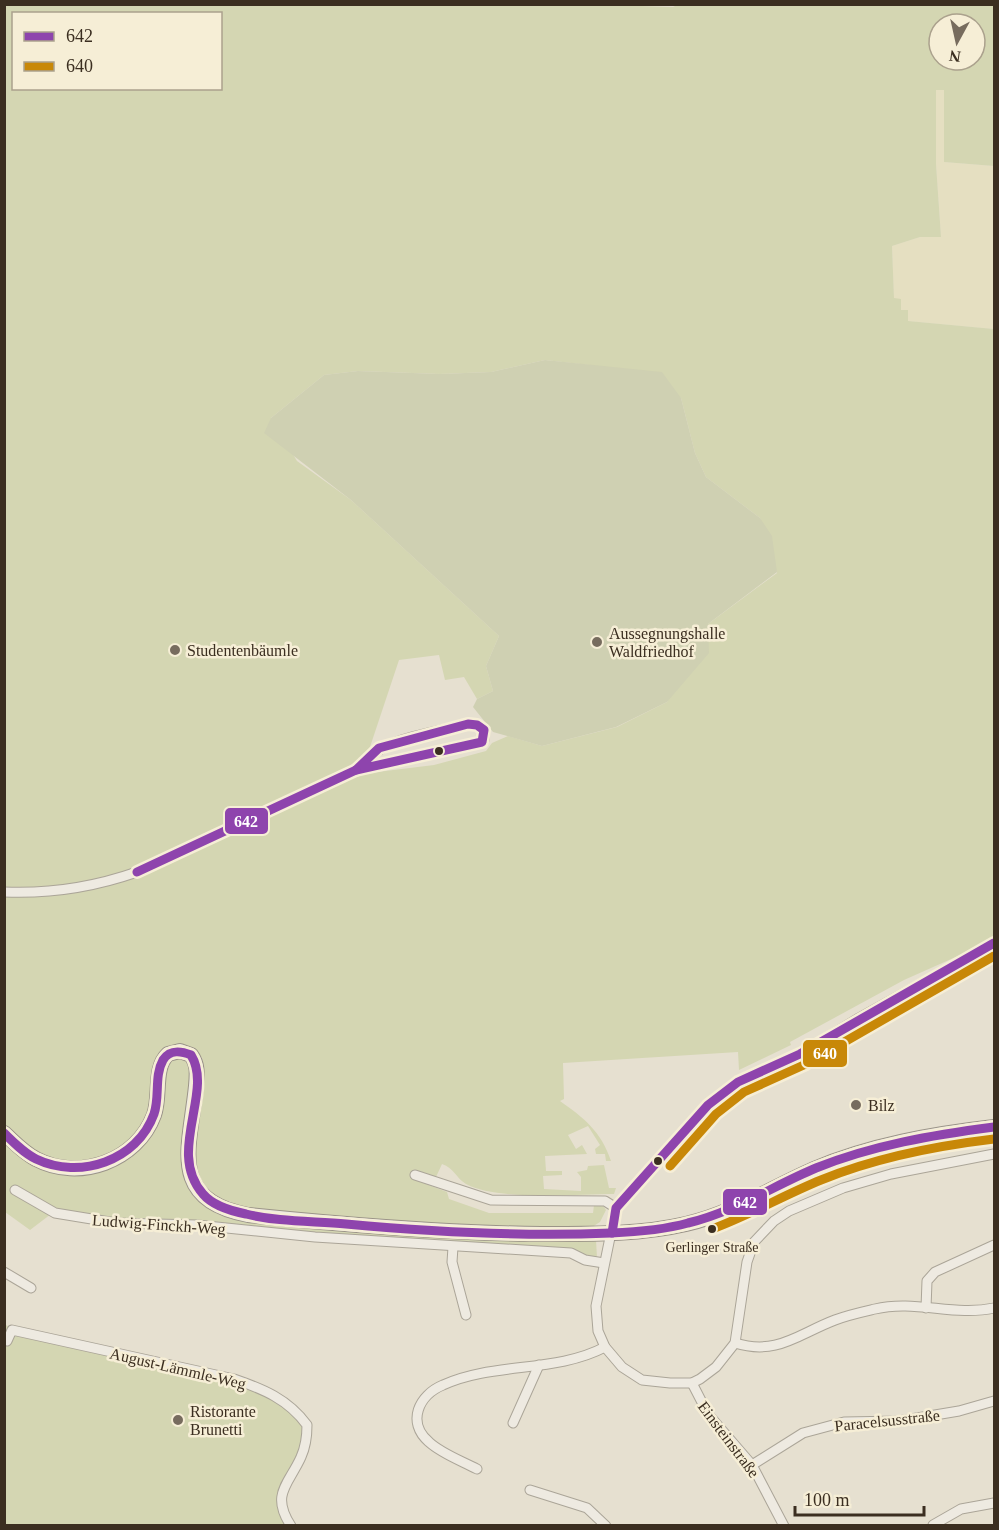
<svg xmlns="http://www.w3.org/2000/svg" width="999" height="1530" font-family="Georgia,serif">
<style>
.farmland{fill:#e5dfc1}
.green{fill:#d4d6b2;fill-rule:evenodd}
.cemetery{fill:#cfd0b2}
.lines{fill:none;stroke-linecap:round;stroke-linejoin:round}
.minor-casing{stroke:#aba598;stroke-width:11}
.secondary-casing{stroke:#9b9488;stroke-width:16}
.minor{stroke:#eeeae1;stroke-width:9}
.secondary{stroke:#eeeae1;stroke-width:14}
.bus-1-casing{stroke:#f6eed6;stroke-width:14}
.bus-2-casing{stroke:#f6eed6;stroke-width:14}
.bus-1{stroke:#8e44ad;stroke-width:9}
.bus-2{stroke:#c88808;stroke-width:9}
.poi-dot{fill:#776c5e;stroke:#f6eed6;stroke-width:2}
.bus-dot{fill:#3b2e20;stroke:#f6eed6;stroke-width:2}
.labels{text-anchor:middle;stroke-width:5;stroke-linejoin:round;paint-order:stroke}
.bus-label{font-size:14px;fill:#3b2e20;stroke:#f6eed6}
.poi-label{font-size:16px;fill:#3b2e20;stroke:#f6eed6;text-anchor:start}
.street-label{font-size:16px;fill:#3b2e20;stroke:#f6eed6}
.line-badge{stroke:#f6eed6;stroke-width:2}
.badge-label{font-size:16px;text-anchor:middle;font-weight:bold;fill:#fff}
</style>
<rect width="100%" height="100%" fill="#e6e0d0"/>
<polygon class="farmland" points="936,90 944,90 944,162 994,166 994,329 907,321 894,299 892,246 920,237 941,237 936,164"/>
<g class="green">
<path d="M578,4L673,7L679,4L994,5V166L944,162V90H936V164L941,237H920L892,246L894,298L901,299V310H908V321L994,329V940L904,980L790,1042L791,1045L739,1070L738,1052L563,1063L564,1099L560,1101C584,1118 601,1131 611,1161H606L605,1154H596L595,1149L600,1145L588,1126L568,1135L576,1149L582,1145L587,1154L545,1156L546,1171H562V1175L543,1176L544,1189L581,1191V1177L577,1172L587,1170L588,1166L604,1165L609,1188H616L614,1194C577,1194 497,1201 466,1184C456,1178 454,1168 442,1164L436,1177L416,1171L413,1179L447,1192L449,1199L489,1213H593L594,1205L603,1206L606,1210L600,1222L592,1227H455L241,1208L229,1201L228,1203C162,1173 214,1108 202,1057L188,1066L190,1079C185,1130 161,1195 226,1216L596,1240L597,1258L115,1220L55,1211L30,1230L5,1212V5ZM14,14H220V88H14ZM939,24H975V60H939ZM545,360L589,365L681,398L695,453L706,477L760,518L777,573L708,624L667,702L617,727L542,746L508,736L492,743L486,751L434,765L361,774L399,660L439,655L445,680L464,677L477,699L493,691L486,666L499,636L351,500L297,461L271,418L324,375L358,371L440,374L491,372Z"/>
<polygon points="5,1324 12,1330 259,1387 307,1425 307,1442 282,1490 291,1525 6,1526"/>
</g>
<polygon class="cemetery" points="545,360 662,372 681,398 695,453 706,477 760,518 772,536 777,572 708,624 709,653 667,702 616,727 542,746 493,732 473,707 477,699 493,691 486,666 499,636 351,500 264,433 271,418 324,375 358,371 440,374 491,372"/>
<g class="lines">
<g class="minor-casing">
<g id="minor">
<path d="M4,892C50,894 94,887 137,872L356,770L482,742L484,740V730L477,725L468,724C431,734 380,737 356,770"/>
<polyline points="994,943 859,1018 800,1054 738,1082 708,1105 616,1208 596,1306 598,1331 605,1347 622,1367 642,1380 670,1383 692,1383 700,1379 716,1367 735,1343 747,1262 754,1242 774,1221 789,1211 843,1188 891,1174 994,1154"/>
<polyline points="415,1175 491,1200 605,1201 616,1208"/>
<polyline points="15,1190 55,1213 116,1223 197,1225 315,1237 571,1253 585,1260 604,1263"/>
<polyline points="453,1247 452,1262 466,1315"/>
<polyline points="4,1272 31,1288"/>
<polyline points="926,1308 927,1281 935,1272 994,1245"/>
<path d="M7,1341L12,1330L234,1379C263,1389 288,1399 307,1425C307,1437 306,1446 301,1457C289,1484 270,1494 291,1526"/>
<path d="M735,1343C777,1356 798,1334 835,1320C848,1315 862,1312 875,1309C915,1299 954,1317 994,1308"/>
<polyline points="692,1383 708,1414 752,1465 784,1526"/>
<polyline points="513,1423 539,1365"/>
<polyline points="752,1465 803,1433 844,1422 899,1421 959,1411 994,1401"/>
<path d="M477,1469C462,1461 442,1454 429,1442C406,1422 419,1395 443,1385C493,1362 556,1373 605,1347"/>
<polyline points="530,1490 587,1508 606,1526"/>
<polyline points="933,1525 961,1509 994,1503"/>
</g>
</g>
<g class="secondary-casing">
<path id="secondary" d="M4,1133C14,1142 24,1153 36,1159C79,1182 137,1161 154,1115C161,1096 153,1068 168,1054L180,1051L191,1055C198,1064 197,1075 196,1086C190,1147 167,1200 248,1215C346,1225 443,1233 541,1234C590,1234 638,1235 686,1224C733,1213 771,1188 814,1169C871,1145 933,1134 994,1127"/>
</g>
<use href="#minor" class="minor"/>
<use href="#secondary" class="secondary"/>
<g class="bus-1-casing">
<g id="bus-1">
<polygon points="468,724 477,725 484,730 482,742 356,770 379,748"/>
<polyline points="137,872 356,770"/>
<path d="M4,1133C14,1143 24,1153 36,1159C80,1180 137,1161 154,1114C160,1097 154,1076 163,1060C170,1049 181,1051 191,1055C214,1092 166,1152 203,1194C213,1206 231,1211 246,1214C278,1222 314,1221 346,1224C434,1232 523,1237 611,1233C637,1232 663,1230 688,1223C734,1212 773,1186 816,1168C873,1145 933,1135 994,1127"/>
<polyline points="612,1233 616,1208 708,1105 738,1082 800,1054 994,943"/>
</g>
</g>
<g class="bus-2-casing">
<g id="bus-2">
<polyline points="670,1166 716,1114 744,1092 806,1064 994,956"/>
<path d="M712,1229C750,1215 784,1195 821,1180C877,1157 935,1146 994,1139"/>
</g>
</g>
<use href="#bus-1" class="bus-1"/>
<use href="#bus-2" class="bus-2"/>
</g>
<g class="poi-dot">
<circle cx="597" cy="642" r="6"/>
<circle cx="175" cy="650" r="6"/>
<circle cx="856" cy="1105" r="6"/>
<circle cx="178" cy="1420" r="6"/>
</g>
<g class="bus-dot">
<circle cx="439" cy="751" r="5"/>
<circle cx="658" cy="1161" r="5"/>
<circle cx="712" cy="1229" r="5"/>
</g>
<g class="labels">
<g class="bus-label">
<text x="712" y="1252">Gerlinger Straße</text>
</g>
<g class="poi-label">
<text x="609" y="639">Aussegnungshalle<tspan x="609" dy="18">Waldfriedhof</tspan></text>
<text x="187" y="656">Studentenbäumle</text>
<text x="868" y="1111">Bilz</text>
<text x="190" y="1417">Ristorante<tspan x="190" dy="18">Brunetti</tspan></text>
</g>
<g class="street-label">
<text transform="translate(159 1224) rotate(4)" y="6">Ludwig-Finckh-Weg</text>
<text transform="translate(178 1368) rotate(13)" y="6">August-Lämmle-Weg</text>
<text transform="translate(887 1420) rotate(-6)" y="6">Paracelsusstraße</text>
<text transform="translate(729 1439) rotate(53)" y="6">Einsteinstraße</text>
</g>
</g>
<g class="line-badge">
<rect x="224" y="807" width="45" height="28" rx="6" fill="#8e44ad"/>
<rect x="802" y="1039" width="46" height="29" rx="6" fill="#c88808"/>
<rect x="722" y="1188" width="46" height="28" rx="6" fill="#8e44ad"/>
</g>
<g class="badge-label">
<text x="246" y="827">642</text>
<text x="825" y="1059">640</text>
<text x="745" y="1208">642</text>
</g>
<rect width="999" height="1530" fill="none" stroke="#3b2e20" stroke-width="12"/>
<rect x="12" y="12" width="210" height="78" fill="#f6eed6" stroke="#aba18d" stroke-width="1.5"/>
<rect x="24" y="32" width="30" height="9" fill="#8e44ad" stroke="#aba18d" stroke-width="1.5"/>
<text x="66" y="42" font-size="18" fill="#3b2e20">642</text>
<rect x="24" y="62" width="30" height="9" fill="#c88808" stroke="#aba18d" stroke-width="1.5"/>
<text x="66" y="72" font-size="18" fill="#3b2e20">640</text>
<g transform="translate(957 42) rotate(188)"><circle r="28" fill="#f6eed6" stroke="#aba18d" stroke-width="1.5"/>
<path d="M0-4.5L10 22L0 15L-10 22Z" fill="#776c5e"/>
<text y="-9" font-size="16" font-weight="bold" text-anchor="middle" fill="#3b2e20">N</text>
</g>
<path d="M795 1506v9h129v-9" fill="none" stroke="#3b2e20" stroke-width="3"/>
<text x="804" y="1506" font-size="18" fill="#3b2e20" stroke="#f6eed6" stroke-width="4.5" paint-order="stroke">100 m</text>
</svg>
